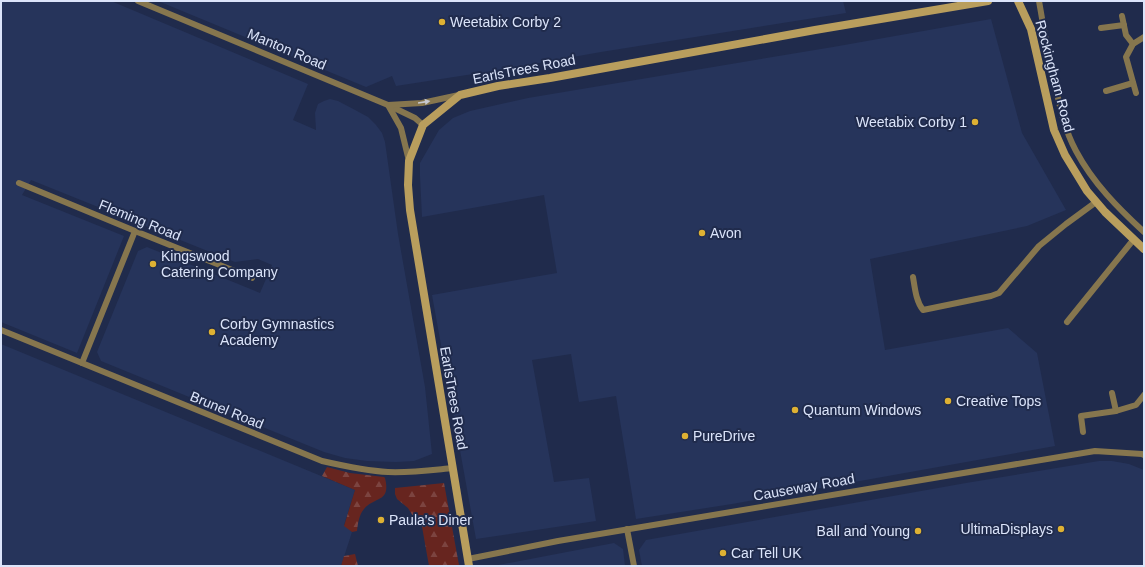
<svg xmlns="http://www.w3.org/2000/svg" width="1145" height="567" font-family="Helvetica,sans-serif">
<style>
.built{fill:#26345b}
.forest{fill:url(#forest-firs)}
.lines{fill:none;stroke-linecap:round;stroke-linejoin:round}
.street{stroke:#86764e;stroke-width:6}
.secondary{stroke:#b99e5d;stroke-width:8}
.oneway{fill:#c6c8cf}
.poi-dot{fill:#deb133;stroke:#202b4c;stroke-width:1.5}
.labels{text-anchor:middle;stroke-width:4;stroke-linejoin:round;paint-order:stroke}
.poi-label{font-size:14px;fill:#dbe4fa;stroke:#202b4c;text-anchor:start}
.street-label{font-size:14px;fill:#dbe4fa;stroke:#202b4c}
</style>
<defs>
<pattern id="forest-firs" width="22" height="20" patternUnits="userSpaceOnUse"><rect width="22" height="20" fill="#67251f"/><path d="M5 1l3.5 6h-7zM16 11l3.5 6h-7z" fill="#7c4440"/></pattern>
</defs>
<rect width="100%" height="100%" fill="#202b4c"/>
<g class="built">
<polygon points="1,1 111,1 308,84 293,120 316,130 315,113 318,104 324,101 330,99 338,101 357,111 368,117 376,125 382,133 385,142 398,234 425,387 432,454 414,461 396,462 367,461 345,458 324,452 101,361 97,352 138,251 147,247 260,293 272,265 258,259 235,262 31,180 22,195 124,236 77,353 1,322"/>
<polygon points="158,1 843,1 846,13 601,52 511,68 396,86 392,76 366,87"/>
<polygon points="991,19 1022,133 1066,210 1027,226 870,259 885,350 1008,328 1037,353 1055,446 732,504 636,519 616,396 579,402 571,354 532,360 554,482 589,478 596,521 476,539 432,295 557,273 544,195 422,217 420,176 420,163 439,130 453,118 470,111 528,98 833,47"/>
<polygon points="1,344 355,490 344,525 352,532 341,566 1,566"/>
<polygon points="1099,461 1112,461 1129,464 1144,470 1144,566 642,566 639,550 646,540 966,483"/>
<polygon points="614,543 623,549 625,566 493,566"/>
</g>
<g class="forest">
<path d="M327,467L350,473L384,477L385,478C391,503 375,496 364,509C359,515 358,523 357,531L352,532L344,526L355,490L322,476Z"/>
<polygon points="444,483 459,565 458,566 429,566 421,521 416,521 408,508 397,499 395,494 395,488"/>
<polygon points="355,554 358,566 341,566 344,556"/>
</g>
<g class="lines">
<g class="street">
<polyline points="138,1 388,105 415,118 423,125"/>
<path d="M1039,1C1043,27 1048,53 1054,79C1059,103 1064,129 1076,151C1093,183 1118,208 1144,232"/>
<polyline points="1122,16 1126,35 1133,44"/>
<polyline points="1101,28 1124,25"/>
<polyline points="1106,91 1133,83"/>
<polyline points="1136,93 1126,57 1133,44 1144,37"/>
<polyline points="409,161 401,128 388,105 422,103 459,95"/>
<polyline points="19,183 135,231 252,278"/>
<path d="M913,277C915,289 916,301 923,310L991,296L999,293L1039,246L1066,224L1096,202"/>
<polyline points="1067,322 1134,239"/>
<path d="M1,330L322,461C344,466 366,471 388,472C410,473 432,470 453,468"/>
<polyline points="82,363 135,231"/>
<polyline points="1112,393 1116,411"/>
<polyline points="1083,432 1081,416 1116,411 1136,405 1144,395"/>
<polyline points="627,529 634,566"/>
<polyline points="468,559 558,541 1095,451 1142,454 1144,455"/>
</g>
<g class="secondary">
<polyline points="1018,1 1031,29 1054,130 1065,155 1087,191 1105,212 1144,249"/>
<polyline points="469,566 410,210 408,185 409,161 423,125 460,95 498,86 550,78 815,30 988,1"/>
</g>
</g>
<defs><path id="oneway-solid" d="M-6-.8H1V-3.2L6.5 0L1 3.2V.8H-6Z"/></defs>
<use class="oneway" href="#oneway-solid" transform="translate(424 102) rotate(-9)"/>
<g class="poi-dot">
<circle cx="442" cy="22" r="4"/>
<circle cx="975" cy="122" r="4"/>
<circle cx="702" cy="233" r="4"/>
<circle cx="153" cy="264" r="4"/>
<circle cx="212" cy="332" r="4"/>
<circle cx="948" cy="401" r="4"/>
<circle cx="795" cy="410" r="4"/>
<circle cx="685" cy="436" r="4"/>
<circle cx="381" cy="520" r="4"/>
<circle cx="1061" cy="529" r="4"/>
<circle cx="918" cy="531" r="4"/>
<circle cx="723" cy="553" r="4"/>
</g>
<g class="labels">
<g class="poi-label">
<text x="450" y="27">Weetabix Corby 2</text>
<text x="967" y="127" text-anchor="end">Weetabix Corby 1</text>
<text x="710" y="238">Avon</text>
<text x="161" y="261">Kingswood<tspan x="161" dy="16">Catering Company</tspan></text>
<text x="220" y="329">Corby Gymnastics<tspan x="220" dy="16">Academy</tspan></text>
<text x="956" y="406">Creative Tops</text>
<text x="803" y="415">Quantum Windows</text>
<text x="693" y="441">PureDrive</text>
<text x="389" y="525">Paula's Diner</text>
<text x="1053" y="534" text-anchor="end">UltimaDisplays</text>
<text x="910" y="536" text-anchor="end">Ball and Young</text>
<text x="731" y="558">Car Tell UK</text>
</g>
<g class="street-label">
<text transform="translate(287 49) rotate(23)" y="5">Manton Road</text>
<text transform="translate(524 69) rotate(-11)" y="5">EarlsTrees Road</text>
<text transform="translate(1055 76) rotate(75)" y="5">Rockingham Road</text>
<text transform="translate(140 220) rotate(22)" y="5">Fleming Road</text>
<text transform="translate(454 398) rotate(80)" y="5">EarlsTrees Road</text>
<text transform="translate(227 410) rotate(22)" y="5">Brunel Road</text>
<text transform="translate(804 487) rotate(-10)" y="5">Causeway Road</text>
</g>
</g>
<rect width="1145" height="567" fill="none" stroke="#dbe4fa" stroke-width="4"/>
</svg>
